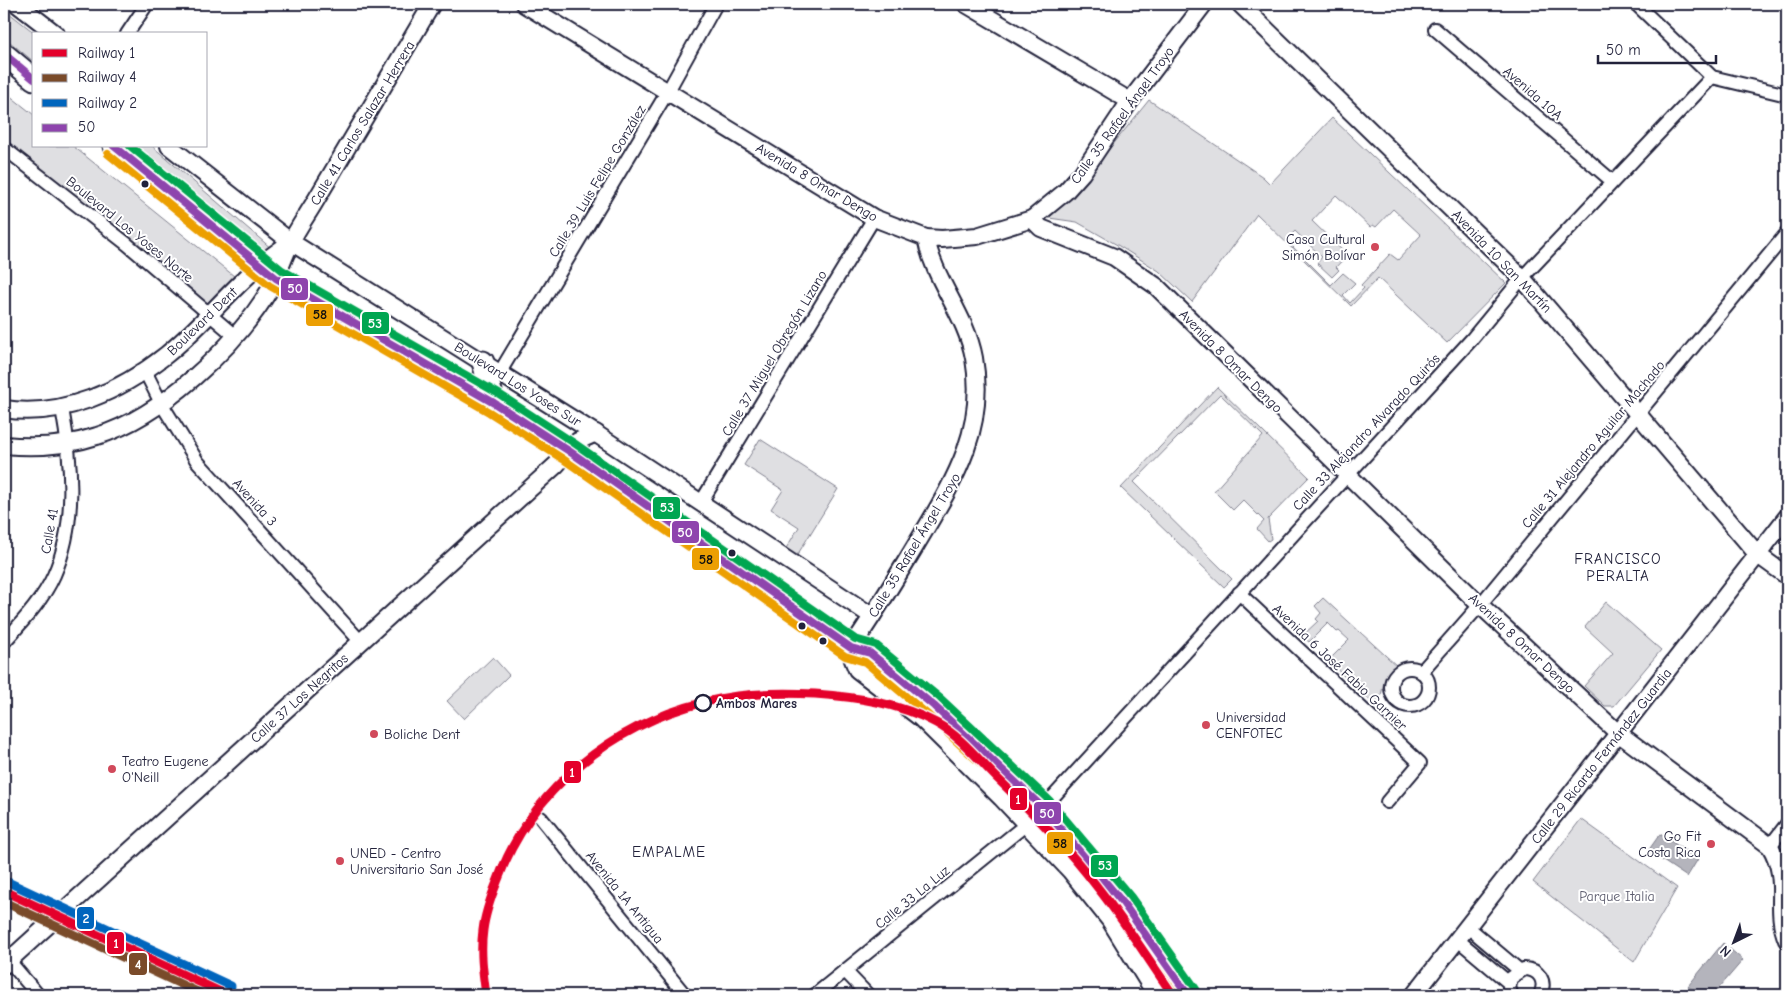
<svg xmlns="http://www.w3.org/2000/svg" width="1791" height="999" font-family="'Comic Neue',sans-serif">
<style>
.green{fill:#dfdfe2;stroke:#80808e;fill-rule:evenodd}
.water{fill:#b4b4bc;stroke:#7a7a88}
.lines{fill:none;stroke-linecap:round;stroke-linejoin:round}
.minor-casing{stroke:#22223b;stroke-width:16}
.tertiary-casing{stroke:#22223b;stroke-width:20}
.trunk-casing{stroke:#22223b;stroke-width:25}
.minor{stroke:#fff;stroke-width:12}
.tertiary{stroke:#fff;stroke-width:16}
.trunk{stroke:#fff;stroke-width:21}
.bus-1-casing{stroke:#fff;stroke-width:11}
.bus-2-casing{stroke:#fff;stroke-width:11}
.bus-3-casing{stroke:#fff;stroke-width:11}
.bus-1{stroke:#8e44ad;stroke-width:8}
.bus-2{stroke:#ec9f03;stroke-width:8}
.bus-3{stroke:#00a651;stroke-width:8}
.rail-1-casing{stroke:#fff;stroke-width:12}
.rail-2-casing{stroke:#fff;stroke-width:12}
.rail-3-casing{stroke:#fff;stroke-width:12}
.rail-1{stroke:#e4002b;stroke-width:9}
.rail-2{stroke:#7a4b2a;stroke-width:9}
.rail-3{stroke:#0065bd;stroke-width:9}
.bus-dot{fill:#22223b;stroke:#fff;stroke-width:2}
.poi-dot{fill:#d1495b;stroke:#fff;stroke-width:2}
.stop-dot{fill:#fff;stroke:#22223b;stroke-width:2.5}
.labels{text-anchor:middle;stroke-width:4;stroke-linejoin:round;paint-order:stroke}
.street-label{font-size:14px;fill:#22223b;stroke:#fff}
.poi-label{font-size:14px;fill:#22223b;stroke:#fff;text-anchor:start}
.stop-label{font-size:14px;font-weight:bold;fill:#22223b;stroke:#fff;text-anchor:start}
.park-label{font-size:14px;fill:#5b5b6d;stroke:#fff}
.neighbourhood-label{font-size:15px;letter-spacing:1px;fill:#22223b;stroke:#fff}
.line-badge{stroke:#fff;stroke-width:2}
.badge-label{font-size:14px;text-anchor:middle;font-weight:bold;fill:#fff}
.pale-badge-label{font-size:14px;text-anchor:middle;font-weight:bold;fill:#111}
</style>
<rect width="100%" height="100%" fill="#fff"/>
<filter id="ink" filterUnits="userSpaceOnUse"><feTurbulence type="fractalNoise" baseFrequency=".02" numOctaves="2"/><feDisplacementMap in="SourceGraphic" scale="10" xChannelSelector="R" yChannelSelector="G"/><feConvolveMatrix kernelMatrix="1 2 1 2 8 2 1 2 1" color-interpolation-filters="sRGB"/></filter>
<g filter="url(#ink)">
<g class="green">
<polygon points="4,9 36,34 34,34 34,62 4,37"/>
<polygon points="4,91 34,115 34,146 73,146 234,276 207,303 119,229 4,140"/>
<path d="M1149,100L1263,177L1270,184L1332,118L1506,283L1447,343L1378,278L1351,306L1257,214L1192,302L1159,271L1119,246L1077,222L1049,218L1073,194ZM1336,195L1370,227L1373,225L1376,227L1393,209L1421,235L1398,260L1390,254L1361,285L1364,288L1350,303L1343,295L1355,283L1343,273L1331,285L1286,240L1295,231L1322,257L1317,263L1332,277L1339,270L1336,267L1347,255L1312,221Z"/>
<polygon points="135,146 152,146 272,249 263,254"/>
<polygon points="1217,387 1309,477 1268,519 1271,539 1268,541 1257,529 1264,521 1243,500 1233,510 1214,491 1263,436 1220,394 1134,482 1232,579 1224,587 1121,488"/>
<polygon points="760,439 838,489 796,557 785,550 799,527 771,509 783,490 744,465"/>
<polygon points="1323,598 1398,667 1384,682 1378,708 1328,661 1349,640 1339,631 1337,632 1328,623 1309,642 1302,636 1318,621 1316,619 1321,613 1315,606"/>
<polygon points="1606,602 1661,650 1614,706 1605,706 1584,686 1613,653 1585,627"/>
<polygon points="493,657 509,675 464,719 447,701"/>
<polygon points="1581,819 1677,888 1634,962 1533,882"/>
</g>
<g class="water">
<polygon points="1660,834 1698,859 1687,877 1648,851"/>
<polygon points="1723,943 1743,960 1713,995 1699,995 1688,986"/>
</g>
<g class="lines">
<g class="minor-casing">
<g id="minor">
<polyline points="1636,4 1712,77 1787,95"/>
<polyline points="1435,29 1612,181"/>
<polyline points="127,34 147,4"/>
<polyline points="4,148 127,244 235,336"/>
<polyline points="145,371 161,403 197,461 361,642"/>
<polyline points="500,372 668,91 716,4"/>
<polyline points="700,504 874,218"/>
<polyline points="1239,593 1420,763 1387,802"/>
<path d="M4,642C22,622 43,600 54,575C77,523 72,463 62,408"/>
<circle cx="1410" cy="687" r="19"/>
<polyline points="1421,672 1480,605 1787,233"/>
<polyline points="1043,808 1471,340 1522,278 1712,77"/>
<polyline points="541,818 685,995"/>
<polyline points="1770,846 1787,824"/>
<polyline points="1468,927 1519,970"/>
<polyline points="1458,940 1509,983"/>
<polyline points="9,961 38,995"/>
<polyline points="845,971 868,995"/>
<polyline points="815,995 1029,822"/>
<path d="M1512,995L1509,988L1511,978L1524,969C1539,969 1547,981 1540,995"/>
</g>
</g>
<g class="tertiary-casing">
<g id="tertiary">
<polyline points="17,4 56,34"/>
<polyline points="524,4 874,218 926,238 942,239 977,236 1032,219 1065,192 1082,173 1130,101 1204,4"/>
<polyline points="966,4 1130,101"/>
<polyline points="1240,4 1522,278 1758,555 1787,576"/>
<polyline points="169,146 291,242 598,435 872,616"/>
<path d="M1032,219L1041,228L1114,257L1156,286L1480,605L1618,733L1770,846C1791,881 1773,907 1787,940"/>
<path d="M4,409C62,418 121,391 166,355C200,328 227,293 260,265C270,257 280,250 291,242"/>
<path d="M4,445C35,448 67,446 97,436C161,417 236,346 270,289C278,275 283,259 290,244C296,231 305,218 313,205C353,138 392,71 432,4"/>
<path d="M851,648C874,615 895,580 916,545C952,484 987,432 974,358C966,314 934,281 926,238"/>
<polyline points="4,965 556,465 578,441 596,433"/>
<polyline points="1414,995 1787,517"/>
</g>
</g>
<g class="trunk-casing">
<g id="trunk">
<polyline points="4,54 34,79"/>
<polyline points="114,146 276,278 494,403 569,451 851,648 870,653 934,706 1043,808 1123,903 1188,995"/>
<polyline points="483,362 494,403"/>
<polyline points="851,648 859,668 922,716 1003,796 1072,869 1112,919 1159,995"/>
</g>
</g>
<use href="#minor" class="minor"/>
<use href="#tertiary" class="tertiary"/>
<use href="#trunk" class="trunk"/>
<g class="bus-1-casing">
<g id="bus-1">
<polyline points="4,54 34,79"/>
<polyline points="114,146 276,278 494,403 569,451 851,648 870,653 934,706 1043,808 1123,903 1188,995"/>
</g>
</g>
<g class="bus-2-casing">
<polyline id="bus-2" points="108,154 270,286 489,412 563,459 845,656 865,662 927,714 1036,815 1115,909 1176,995"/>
</g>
<g class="bus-3-casing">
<polyline id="bus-3" points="130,146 282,270 499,394 574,443 855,639 876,645 940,698 1050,801 1131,897 1196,989"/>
</g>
<use href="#bus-1" class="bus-1"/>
<use href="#bus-2" class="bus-2"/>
<use href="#bus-3" class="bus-3"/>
<g class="rail-1-casing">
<g id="rail-1">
<polyline points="4,891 227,995"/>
<path d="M486,995C483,973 480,952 483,930C485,913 491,897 497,882C530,790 612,725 705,702C740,693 779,692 815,694C857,697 899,703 936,723C960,736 977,758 996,777C1032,812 1068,848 1098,888C1125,922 1148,959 1173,995"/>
</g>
</g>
<g class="rail-2-casing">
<polyline id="rail-2" points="4,902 204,995"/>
</g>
<g class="rail-3-casing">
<polyline id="rail-3" points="8,882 231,986"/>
</g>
<use href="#rail-1" class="rail-1"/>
<use href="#rail-2" class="rail-2"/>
<use href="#rail-3" class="rail-3"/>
</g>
</g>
<g class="bus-dot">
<circle cx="145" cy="184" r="4.5"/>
<circle cx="732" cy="553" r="4.5"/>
<circle cx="802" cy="626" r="4.5"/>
<circle cx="823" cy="641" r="4.5"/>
</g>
<g class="poi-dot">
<circle cx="1375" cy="247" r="5"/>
<circle cx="1206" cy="725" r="5"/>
<circle cx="374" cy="734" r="5"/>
<circle cx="112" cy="769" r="5"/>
<circle cx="1711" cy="844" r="5"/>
<circle cx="340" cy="861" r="5"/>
</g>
<circle class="stop-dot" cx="703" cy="703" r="8"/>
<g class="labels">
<g class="street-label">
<text transform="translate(1533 93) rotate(41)" y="5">Avenida 10A</text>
<text transform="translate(1122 115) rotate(-54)" y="5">Calle 35 Rafael Ángel Troyo</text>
<text transform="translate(362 123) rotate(-59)" y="5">Calle 41 Carlos Salazar Herrera</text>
<text transform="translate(597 181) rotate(-59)" y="5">Calle 39 Luis Felipe González</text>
<text transform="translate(817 182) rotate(31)" y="5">Avenida 8 Omar Dengo</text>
<text transform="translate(130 229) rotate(39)" y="5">Boulevard Los Yoses Norte</text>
<text transform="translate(1502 261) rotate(46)" y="5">Avenida 10 San Martín</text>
<text transform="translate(202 321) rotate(-44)" y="5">Boulevard Dent</text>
<text transform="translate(774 353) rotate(-59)" y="5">Calle 37 Miguel Obregón Lizano</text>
<text transform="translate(1231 361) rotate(45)" y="5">Avenida 8 Omar Dengo</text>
<text transform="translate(518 384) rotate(32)" y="5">Boulevard Los Yoses Sur</text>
<text transform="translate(1366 432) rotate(-47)" y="5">Calle 33 Alejandro Alvarado Quirós</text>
<text transform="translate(1593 444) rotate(-50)" y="5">Calle 31 Alejandro Aguilar Machado</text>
<text transform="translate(255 502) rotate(48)" y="5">Avenida 3</text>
<text transform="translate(49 531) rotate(-80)" y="5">Calle 41</text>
<text transform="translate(914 545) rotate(-59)" y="5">Calle 35 Rafael Ángel Troyo</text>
<text transform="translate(1522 643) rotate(43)" y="5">Avenida 8 Omar Dengo</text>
<text transform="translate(1340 667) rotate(43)" y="5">Avenida 6 José Fabio Garnier</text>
<text transform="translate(299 698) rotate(-42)" y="5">Calle 37 Los Negritos</text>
<text transform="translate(1601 756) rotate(-52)" y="5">Calle 29 Ricardo Fernández Guardia</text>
<text transform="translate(625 897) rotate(51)" y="5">Avenida 1A Antigua</text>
<text transform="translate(912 897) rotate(-39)" y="5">Calle 33 La Luz</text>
</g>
<g class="poi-label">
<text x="1365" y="244" text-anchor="end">Casa Cultural<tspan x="1365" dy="16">Simón Bolívar</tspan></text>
<text x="1216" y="722">Universidad<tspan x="1216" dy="16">CENFOTEC</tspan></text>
<text x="384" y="739">Boliche Dent</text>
<text x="122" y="766">Teatro Eugene<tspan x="122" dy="16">O'Neill</tspan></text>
<text x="1701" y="841" text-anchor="end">Go Fit<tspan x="1701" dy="16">Costa Rica</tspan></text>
<text x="350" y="858">UNED - Centro<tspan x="350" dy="16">Universitario San José</tspan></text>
</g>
<g class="stop-label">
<text x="716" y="708">Ambos Mares</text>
</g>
<g class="park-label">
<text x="1617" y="901">Parque Italia</text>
</g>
<g class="neighbourhood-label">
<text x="1618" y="564">FRANCISCO<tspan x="1618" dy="17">PERALTA</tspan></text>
<text x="669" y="857">EMPALME</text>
</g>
</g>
<g class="line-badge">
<rect x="280" y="277" width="29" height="24" rx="5" fill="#8e44ad"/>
<rect x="305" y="303" width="29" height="24" rx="5" fill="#ec9f03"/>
<rect x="361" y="311" width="29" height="24" rx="5" fill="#00a651"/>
<rect x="652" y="496" width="29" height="24" rx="5" fill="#00a651"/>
<rect x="671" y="520" width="29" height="24" rx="5" fill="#8e44ad"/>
<rect x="691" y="547" width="29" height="24" rx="5" fill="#ec9f03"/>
<rect x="563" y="760" width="19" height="24" rx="5" fill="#e4002b"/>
<rect x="1009" y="787" width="19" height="24" rx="5" fill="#e4002b"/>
<rect x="1033" y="801" width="29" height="24" rx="5" fill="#8e44ad"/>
<rect x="1046" y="831" width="28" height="24" rx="5" fill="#ec9f03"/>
<rect x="1090" y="854" width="29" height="24" rx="5" fill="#00a651"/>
<rect x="76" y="906" width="19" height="24" rx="5" fill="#0065bd"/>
<rect x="106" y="931" width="19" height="24" rx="5" fill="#e4002b"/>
<rect x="128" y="952" width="20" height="24" rx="5" fill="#7a4b2a"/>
</g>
<g class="badge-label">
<text x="295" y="293">50</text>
<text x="375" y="328">53</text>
<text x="667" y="512">53</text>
<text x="685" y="537">50</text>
<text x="572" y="777">1</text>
<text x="1018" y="804">1</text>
<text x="1047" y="818">50</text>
<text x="1105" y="870">53</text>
<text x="86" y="923">2</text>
<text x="116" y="948">1</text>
<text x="138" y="969">4</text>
</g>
<g class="pale-badge-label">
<text x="320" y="319">58</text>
<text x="706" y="564">58</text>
<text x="1060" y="848">58</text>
</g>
<rect width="1791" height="999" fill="none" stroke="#fff" stroke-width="20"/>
<rect x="10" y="10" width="1771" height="979" fill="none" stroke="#22223b" stroke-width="2" filter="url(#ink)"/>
<rect x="32" y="32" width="175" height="115" fill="#ffffff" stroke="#a7a7b1"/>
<rect x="42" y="49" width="25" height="8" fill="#e4002b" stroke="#a7a7b1"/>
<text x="78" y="58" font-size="15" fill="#22223b">Railway 1</text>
<rect x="42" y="74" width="25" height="8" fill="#7a4b2a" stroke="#a7a7b1"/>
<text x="78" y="82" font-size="15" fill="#22223b">Railway 4</text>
<rect x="42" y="99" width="25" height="8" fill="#0065bd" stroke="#a7a7b1"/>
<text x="78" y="108" font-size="15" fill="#22223b">Railway 2</text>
<rect x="42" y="124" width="25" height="8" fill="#8e44ad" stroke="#a7a7b1"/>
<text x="78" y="132" font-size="15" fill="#22223b">50</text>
<g transform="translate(1734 942) rotate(222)" stroke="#ffffff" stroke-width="4" paint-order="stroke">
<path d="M0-4L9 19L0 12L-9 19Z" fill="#22223b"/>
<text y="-8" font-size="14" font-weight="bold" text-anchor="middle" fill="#22223b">N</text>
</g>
<path d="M1598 55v8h118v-8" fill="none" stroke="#22223b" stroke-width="2.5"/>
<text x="1606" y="55" font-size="15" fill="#22223b" stroke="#ffffff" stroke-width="4" paint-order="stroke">50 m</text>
</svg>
